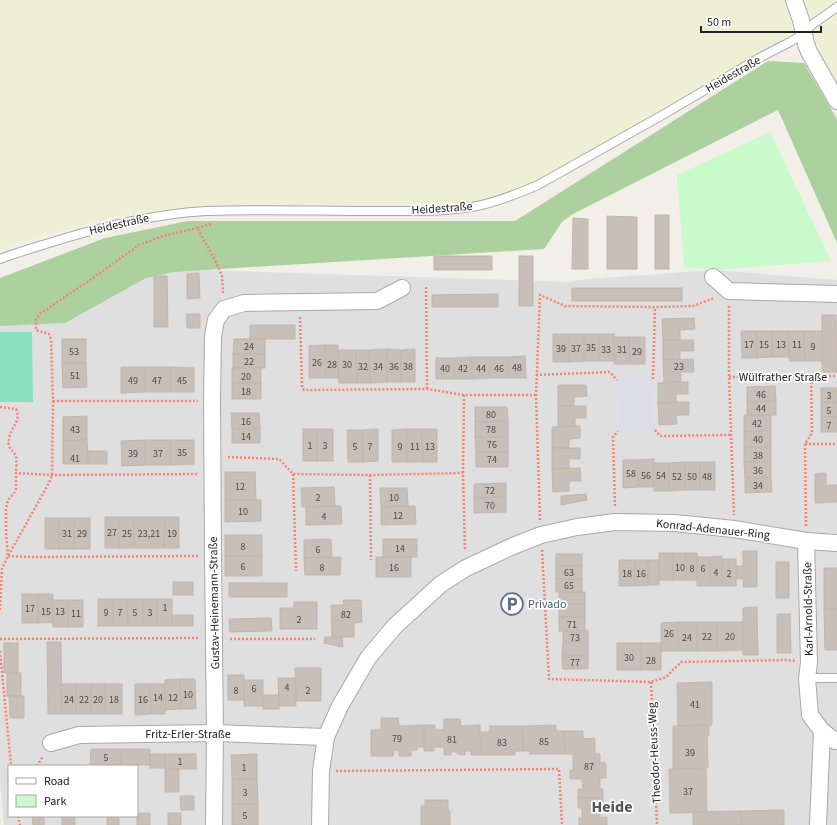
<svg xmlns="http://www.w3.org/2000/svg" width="837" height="825" font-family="'Source Sans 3',sans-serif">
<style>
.residential{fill:#e0dfdf;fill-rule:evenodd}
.farmland{fill:#eef0d5}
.forest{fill:#add19e}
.park{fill:#c8facc}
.pitch{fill:#88e0be}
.plaza{fill:#dddde8}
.building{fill:#c7bfb8;stroke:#c4b6ab}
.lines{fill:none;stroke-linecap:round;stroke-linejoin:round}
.service-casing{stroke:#a9a9a9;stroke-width:10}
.minor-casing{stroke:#a9a9a9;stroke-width:18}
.path{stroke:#fa8072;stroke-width:2.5;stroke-dasharray:2 2;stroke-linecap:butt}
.service{stroke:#fff;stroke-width:8}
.minor{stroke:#fff;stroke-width:16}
.labels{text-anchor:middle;stroke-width:3.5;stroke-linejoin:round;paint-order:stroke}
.number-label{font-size:10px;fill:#4b4948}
.street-label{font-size:12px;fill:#222;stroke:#fff}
.service-label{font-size:12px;fill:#4e5e75;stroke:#fff;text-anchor:start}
.district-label{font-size:16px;font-weight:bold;fill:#555;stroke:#fff}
</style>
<rect width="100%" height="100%" fill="#f2efe9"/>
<path class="residential" d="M174,269L568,282L587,279L714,270L837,280V825H4L0,782V322ZM9,766H137V816H9Z"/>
<g class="farmland">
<polygon points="0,0 788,0 792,22 791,33 787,39 569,166 528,186 496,196 469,203 184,208 116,216 0,248"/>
<polygon points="799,0 837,0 837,2 818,14 808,13 800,4"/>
<polygon points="837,12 837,93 815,48 814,38 819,28 828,18"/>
</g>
<polygon class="forest" points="768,61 804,63 837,119 837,243 778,110 573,214 562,222 544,249 173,272 146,278 65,323 0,326 0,278 105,238 188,221 515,221"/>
<polygon class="park" points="770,132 831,261 714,270 684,267 677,175"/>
<polygon class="pitch" points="0,332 32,332 33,402 0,402"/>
<polygon class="plaza" points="653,379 655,430 618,431 617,380"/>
<g class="building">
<rect x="655" y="215" width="14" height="54"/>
<polygon points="607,216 637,217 637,269 607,269"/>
<polygon points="573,218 588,219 588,269 572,269"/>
<rect x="434" y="256" width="58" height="14"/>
<rect x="519" y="256" width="14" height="50"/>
<polygon points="199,273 200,298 187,299 187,274"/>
<polygon points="154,276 167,276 168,327 154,327"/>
<rect x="572" y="288" width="110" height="13"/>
<polygon points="498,294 498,307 432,307 432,295"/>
<polygon points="186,314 200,314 200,328 187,328"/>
<polygon points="822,315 836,315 837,372 822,372"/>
<polygon points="694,318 695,329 680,330 680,340 663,340 662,319"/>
<rect x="250" y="325" width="45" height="14"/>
<polygon points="741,331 756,331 757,358 742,358"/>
<polygon points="756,331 772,331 772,357 757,358"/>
<rect x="772" y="331" width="17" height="26"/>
<polygon points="789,331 804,331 805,361 789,361"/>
<polygon points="804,331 822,331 822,361 805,361"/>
<rect x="553" y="334" width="16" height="28"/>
<polygon points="569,334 584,334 584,361 569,362"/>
<rect x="584" y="334" width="15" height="27"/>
<rect x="599" y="334" width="15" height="27"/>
<polygon points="614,337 629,337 630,364 614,364"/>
<polygon points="629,337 645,337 645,364 630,364"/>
<rect x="62" y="339" width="24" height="24"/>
<polygon points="234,339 265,339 265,354 233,354"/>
<polygon points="663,340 693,340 694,351 680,351 680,360 663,360"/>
<polygon points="325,345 326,378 309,378 309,346"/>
<polygon points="325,345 338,345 339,378 326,378"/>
<polygon points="387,349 387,382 370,383 369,350"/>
<polygon points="387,349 401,350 401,382 387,382"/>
<polygon points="415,349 415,382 401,382 401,350"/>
<polygon points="338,350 356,350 357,383 339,383"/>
<polygon points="356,350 369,350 370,383 357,383"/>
<rect x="233" y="354" width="32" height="14"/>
<polygon points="525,356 526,378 508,378 508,357"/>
<polygon points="472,357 472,379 454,379 454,358"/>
<polygon points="472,357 490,357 490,378 472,379"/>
<rect x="490" y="357" width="18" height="21"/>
<rect x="436" y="358" width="18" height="21"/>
<polygon points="693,359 694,372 681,372 681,382 664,383 663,360"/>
<polygon points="62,363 86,363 87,387 63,388"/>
<polygon points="121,367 145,367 145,392 121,393"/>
<rect x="145" y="367" width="25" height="25"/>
<polygon points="170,367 194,368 194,392 170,392"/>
<rect x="232" y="368" width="29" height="15"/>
<polygon points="688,382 688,394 676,394 676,403 658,403 658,383"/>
<rect x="232" y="383" width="29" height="16"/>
<polygon points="558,385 586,385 587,396 574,397 574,406 558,406"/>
<polygon points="775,386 776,401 747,402 747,387"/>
<rect x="821" y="388" width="16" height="14"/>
<polygon points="776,401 776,415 747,415 747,402"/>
<polygon points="689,402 689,415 676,415 677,424 659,425 658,403"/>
<rect x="821" y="402" width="16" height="15"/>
<polygon points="558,406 586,406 586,418 575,418 575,427 558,427"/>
<polygon points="475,407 507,407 508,421 475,422"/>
<polygon points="231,413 259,413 260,428 232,429"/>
<polygon points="744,415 771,415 771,431 744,432"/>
<polygon points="87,416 87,440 63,441 63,417"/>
<rect x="821" y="417" width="16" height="15"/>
<polygon points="508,421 508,437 475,437 475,422"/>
<polygon points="580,426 580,438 569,439 569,448 552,448 552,427"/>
<polygon points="260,428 260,443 232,443 232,429"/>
<rect x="303" y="429" width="14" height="32"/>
<rect x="317" y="429" width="16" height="32"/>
<polygon points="378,429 378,461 363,462 362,430"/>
<polygon points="407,429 407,462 392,462 392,430"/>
<polygon points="407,429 422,429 423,462 407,462"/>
<polygon points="422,429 437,429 437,462 423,462"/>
<polygon points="347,430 362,430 363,462 348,462"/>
<polygon points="771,431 771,447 744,447 744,432"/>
<polygon points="475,437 508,437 508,452 476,452"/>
<polygon points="87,440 88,464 63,464 63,441"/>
<rect x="145" y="440" width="25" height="25"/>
<polygon points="145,440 145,465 122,466 121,441"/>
<polygon points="170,440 194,440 194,464 170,465"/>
<rect x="744" y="447" width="27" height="15"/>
<polygon points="552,448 580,448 580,459 569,459 569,468 552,469"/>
<rect x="88" y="451" width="19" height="13"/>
<rect x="476" y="452" width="32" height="15"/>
<polygon points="654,459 654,487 638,487 638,460"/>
<polygon points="623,460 638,460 638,487 623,488"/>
<polygon points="685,462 685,490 669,491 669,463"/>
<rect x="685" y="462" width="15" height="28"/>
<rect x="700" y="462" width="15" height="28"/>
<polygon points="744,462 771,462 771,478 745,478"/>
<rect x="654" y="463" width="15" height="28"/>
<polygon points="580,468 581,481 569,481 569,491 553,492 552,469"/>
<polygon points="225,472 255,472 256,500 225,500"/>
<polygon points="826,473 826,485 837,485 837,502 815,503 815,474"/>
<polygon points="745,478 771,478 772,492 745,493"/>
<polygon points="506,483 506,497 474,498 474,484"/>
<polygon points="334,487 335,506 302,507 301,488"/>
<polygon points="380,488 407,488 408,506 381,507"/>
<polygon points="586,494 587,500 561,505 561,496"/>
<polygon points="506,497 506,512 474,513 474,498"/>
<polygon points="225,500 261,500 261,521 225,522"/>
<polygon points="335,506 341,506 342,524 306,525 306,507"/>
<polygon points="408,506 415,506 416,524 381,525 381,507"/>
<rect x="105" y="517" width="14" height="31"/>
<rect x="119" y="517" width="15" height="31"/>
<polygon points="134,517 165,517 164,548 134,548"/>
<polygon points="165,517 179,517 179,548 164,548"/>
<rect x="45" y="518" width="14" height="31"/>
<rect x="59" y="518" width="15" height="31"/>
<rect x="74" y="518" width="16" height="31"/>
<rect x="225" y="535" width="37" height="21"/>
<polygon points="331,539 332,557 304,558 304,540"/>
<rect x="383" y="539" width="34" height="18"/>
<polygon points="743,551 757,551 757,587 743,587 743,579 736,579 736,566 743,566"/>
<rect x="659" y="553" width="14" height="27"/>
<rect x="673" y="553" width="13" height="27"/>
<rect x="686" y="553" width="11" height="27"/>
<rect x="556" y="554" width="26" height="12"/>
<rect x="225" y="556" width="37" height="20"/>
<polygon points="722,556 722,586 710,586 710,557"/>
<polygon points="341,557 340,575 305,575 304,558"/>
<rect x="376" y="557" width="35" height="20"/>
<rect x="697" y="557" width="13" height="29"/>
<rect x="722" y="559" width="14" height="27"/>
<rect x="619" y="560" width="16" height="26"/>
<polygon points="635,560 648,560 648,585 635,586"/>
<rect x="648" y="560" width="11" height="25"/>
<rect x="776" y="562" width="13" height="36"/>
<rect x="556" y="566" width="26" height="13"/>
<rect x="824" y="568" width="13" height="41"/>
<rect x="556" y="579" width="26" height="13"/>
<rect x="173" y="582" width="20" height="13"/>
<rect x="229" y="583" width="58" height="14"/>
<rect x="559" y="592" width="26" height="12"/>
<rect x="22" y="594" width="16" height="29"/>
<polygon points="38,594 53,594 53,622 38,623"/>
<rect x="98" y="599" width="15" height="27"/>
<polygon points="113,599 127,599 128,626 113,626"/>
<polygon points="127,599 143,599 143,626 128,626"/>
<rect x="143" y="599" width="14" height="27"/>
<rect x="157" y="599" width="15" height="27"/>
<polygon points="52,600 68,600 68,627 53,627"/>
<rect x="68" y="600" width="15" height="27"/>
<polygon points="343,600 361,600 362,622 354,623 354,637 332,637 331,605 344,605"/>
<polygon points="294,602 317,602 317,629 280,629 280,608 294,608"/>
<rect x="559" y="604" width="26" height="13"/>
<polygon points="757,607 758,655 743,655 743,608"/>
<polygon points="824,609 837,609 837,650 825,650"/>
<polygon points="777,614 790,614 791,653 777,653"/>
<rect x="172" y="615" width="21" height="11"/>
<rect x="559" y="617" width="26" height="14"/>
<polygon points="271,618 272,631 230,632 229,619"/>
<rect x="678" y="622" width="19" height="29"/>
<polygon points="678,622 678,651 661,651 661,623"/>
<rect x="697" y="622" width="20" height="29"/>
<polygon points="717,622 743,622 743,650 717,651"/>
<polygon points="588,630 588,642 563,642 563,631"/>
<polygon points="325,637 342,637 343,647 324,643"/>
<polygon points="47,642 61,642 62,714 48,714"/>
<polygon points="563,642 588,642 588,656 562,656"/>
<rect x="4" y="643" width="14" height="30"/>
<rect x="617" y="643" width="24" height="27"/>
<rect x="641" y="643" width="20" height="27"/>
<polygon points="562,656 588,656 588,669 563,669"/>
<polygon points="295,668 321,668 321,701 296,701"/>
<rect x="7" y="673" width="14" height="23"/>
<rect x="228" y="675" width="16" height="25"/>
<polygon points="278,678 295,678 296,706 279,706"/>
<polygon points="180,679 181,709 165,710 165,680"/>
<polygon points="180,679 195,679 196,709 181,709"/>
<rect x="244" y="680" width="19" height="26"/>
<polygon points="712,682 712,725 678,726 677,683"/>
<polygon points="61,684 76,684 76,714 62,714"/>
<rect x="76" y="684" width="15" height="30"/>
<rect x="91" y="684" width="14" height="30"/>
<rect x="105" y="684" width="17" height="30"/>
<polygon points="135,684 150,684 151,714 135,715"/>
<polygon points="150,684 165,684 165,714 151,714"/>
<rect x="263" y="695" width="16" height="14"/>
<polygon points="9,696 24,696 24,718 10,718"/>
<polygon points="381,718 398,718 399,726 424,725 424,747 417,747 417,750 411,750 411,756 399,756 399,750 394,750 393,756 371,756 371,730 381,730"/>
<polygon points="444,719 460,719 461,726 480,725 481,755 471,755 471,751 465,751 465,755 457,754 457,752 451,752 451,755 444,755 444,747 434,747 434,751 424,751 424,725 435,725 435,730 444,730"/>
<polygon points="556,725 556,731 564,731 565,754 530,754 530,751 523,751 522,726"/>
<polygon points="709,725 709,735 707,735 708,768 673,769 673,726"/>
<polygon points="490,726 522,726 523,751 515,751 515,755 481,755 481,732 490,732"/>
<polygon points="564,731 583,731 583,739 595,738 595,754 600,754 600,762 606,763 606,778 600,778 600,789 603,789 603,798 578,798 578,789 583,789 582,779 570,779 570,770 573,770 573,754 565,754"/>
<polygon points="91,749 121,749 121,765 90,764"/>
<rect x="121" y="749" width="29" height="16"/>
<rect x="150" y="754" width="15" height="14"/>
<rect x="165" y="754" width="31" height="15"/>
<polygon points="257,754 257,779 232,779 231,755"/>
<rect x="165" y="769" width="14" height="23"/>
<polygon points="669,769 706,769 707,812 670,813"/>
<polygon points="232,779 257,779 258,804 232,804"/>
<polygon points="180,796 194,796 194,810 181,810"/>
<polygon points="578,798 603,798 603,808 600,808 600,818 607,817 607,825 579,825 579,818 582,818 582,808 578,808"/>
<polygon points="425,800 448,800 448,811 450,811 450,825 421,825 421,806 425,806"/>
<rect x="232" y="804" width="26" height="21"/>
<polygon points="784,810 784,825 742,825 741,811"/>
<polygon points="741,811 742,825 693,825 693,812"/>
<rect x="137" y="813" width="13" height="12"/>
<rect x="168" y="813" width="13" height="12"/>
<polygon points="32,816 44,816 44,825 33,825"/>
<rect x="62" y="816" width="13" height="9"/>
<rect x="107" y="816" width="12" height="9"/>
</g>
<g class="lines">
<g class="service-casing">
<g id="service">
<path d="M0,259C16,253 33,248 49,243C100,227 152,214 206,211C261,209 317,211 372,211C405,211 439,212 472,207C495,203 517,194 538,185L666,113L759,58L790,42L797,38L813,24L837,7"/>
<polyline points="807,678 837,678"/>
</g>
</g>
<g class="minor-casing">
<g id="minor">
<polyline points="794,0 801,20 806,44 809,52 837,101"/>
<polyline points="713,277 729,291 837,294"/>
<polyline points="806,541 809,663 807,678 810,715 822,731 835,741 837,741"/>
<polyline points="51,743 79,735 215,733 326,737"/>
<polyline points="214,825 215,733 213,556 212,401 213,336 216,320 224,309 244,303 377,301 402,288"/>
<polyline points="320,825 321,771 326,737 340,706 368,658 372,653 395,626 441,584 466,568 513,546 541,535 577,527 615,522 675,523 734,529 806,541 837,543"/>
<polyline points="818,825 822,731"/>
</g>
</g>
<g class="path">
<polyline points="211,224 197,228 216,262 222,276 223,293"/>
<polyline points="426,287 427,389"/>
<polyline points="729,306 729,377 734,515"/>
<polyline points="300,317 302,387 304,390 427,389 464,395 536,395"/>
<polyline points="536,375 610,372 617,380"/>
<polyline points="729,377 837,376"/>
<polyline points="653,379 655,307"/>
<polyline points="464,395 463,473 465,551"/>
<polyline points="53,401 198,401"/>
<path d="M0,407L16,409C22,421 10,428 9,439C7,450 13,449 16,456C17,461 16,468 16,473"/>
<polyline points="655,430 660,436 731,435"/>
<polyline points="805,444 837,444"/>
<polyline points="228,457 279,459 293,474 370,475 463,473"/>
<polyline points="293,474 296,571"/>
<polyline points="370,475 371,560"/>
<polyline points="615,506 613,437 618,431"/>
<polyline points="540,520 536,395 540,295 565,306 655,307 693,306 714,298"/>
<polyline points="806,526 805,444 812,433 811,376"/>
<polyline points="542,550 549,679 651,682 666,677 681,662 787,660 795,661"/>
<polyline points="8,555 6,533 6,508 8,500 14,493 16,489 16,473 52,475 197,474"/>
<polyline points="8,556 33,557 198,556"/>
<polyline points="0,610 2,569 8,556 49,483 52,475 53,401 51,339 49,334 36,330 36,319 41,313 93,278 139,245 163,236 197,228"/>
<polyline points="0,639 199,638"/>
<polyline points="230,639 315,639"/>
<polyline points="0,651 11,766"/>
<polyline points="651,682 657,825"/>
<polyline points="37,766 43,756"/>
<polyline points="336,771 559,769 562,825"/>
<polyline points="18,816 20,825"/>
</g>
<use href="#service" class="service"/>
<use href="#minor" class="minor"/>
</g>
<defs>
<g id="parking-ring" transform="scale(1.15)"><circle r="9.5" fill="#fff" stroke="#5c6f8a" stroke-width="1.5"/><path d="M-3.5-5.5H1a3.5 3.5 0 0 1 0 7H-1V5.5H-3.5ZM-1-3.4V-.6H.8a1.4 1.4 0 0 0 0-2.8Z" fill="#5c6f8a"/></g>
</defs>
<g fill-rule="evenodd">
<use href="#parking-ring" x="512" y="604"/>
</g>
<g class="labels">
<g class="number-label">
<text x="749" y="348">17</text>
<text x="764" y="348">15</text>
<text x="781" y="348">13</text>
<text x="797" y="348">11</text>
<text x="249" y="350">24</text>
<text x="813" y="350">9</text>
<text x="591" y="351">35</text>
<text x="561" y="352">39</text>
<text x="576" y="352">37</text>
<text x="606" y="353">33</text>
<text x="622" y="353">31</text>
<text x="74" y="355">53</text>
<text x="637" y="355">29</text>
<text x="249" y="365">22</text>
<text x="317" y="366">26</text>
<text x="332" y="368">28</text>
<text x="347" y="368">30</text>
<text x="363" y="370">32</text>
<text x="378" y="370">34</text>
<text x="394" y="370">36</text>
<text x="408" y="370">38</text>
<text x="679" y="370">23</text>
<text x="517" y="371">48</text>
<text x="445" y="372">40</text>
<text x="463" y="372">42</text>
<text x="481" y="372">44</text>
<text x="499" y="372">46</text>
<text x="75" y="379">51</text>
<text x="246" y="380">20</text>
<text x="133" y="384">49</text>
<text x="157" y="384">47</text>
<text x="182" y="384">45</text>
<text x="246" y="395">18</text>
<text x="761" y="398">46</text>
<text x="829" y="399">3</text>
<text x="761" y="412">44</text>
<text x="829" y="414">5</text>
<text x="491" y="418">80</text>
<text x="246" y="425">16</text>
<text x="757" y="427">42</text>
<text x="829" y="429">7</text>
<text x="75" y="433">43</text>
<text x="491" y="433">78</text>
<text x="246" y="440">14</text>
<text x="758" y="443">40</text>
<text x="492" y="448">76</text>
<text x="310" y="449">1</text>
<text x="325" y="449">3</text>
<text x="355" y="450">5</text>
<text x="370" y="450">7</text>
<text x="400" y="450">9</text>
<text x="415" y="450">11</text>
<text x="430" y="450">13</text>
<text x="182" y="456">35</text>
<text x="133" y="457">39</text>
<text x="158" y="457">37</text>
<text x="758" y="459">38</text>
<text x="75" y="462">41</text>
<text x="492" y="463">74</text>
<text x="758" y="474">36</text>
<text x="631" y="477">58</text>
<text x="646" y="479">56</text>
<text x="661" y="479">54</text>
<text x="677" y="480">52</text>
<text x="692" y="480">50</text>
<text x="707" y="480">48</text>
<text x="758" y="489">34</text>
<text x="240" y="490">12</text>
<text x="490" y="494">72</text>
<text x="318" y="501">2</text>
<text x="394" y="501">10</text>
<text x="490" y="509">70</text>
<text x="243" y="515">10</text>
<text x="398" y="519">12</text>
<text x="324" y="520">4</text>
<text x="112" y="536">27</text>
<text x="67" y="537">31</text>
<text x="82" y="537">29</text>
<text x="127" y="537">25</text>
<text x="149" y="537">23,21</text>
<text x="172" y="537">19</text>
<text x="243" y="550">8</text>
<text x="400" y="552">14</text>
<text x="318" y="553">6</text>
<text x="243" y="570">6</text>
<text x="322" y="571">8</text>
<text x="394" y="571">16</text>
<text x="680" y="571">10</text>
<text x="692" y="572">8</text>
<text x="703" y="572">6</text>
<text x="569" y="576">63</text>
<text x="716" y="576">4</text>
<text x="627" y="577">18</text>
<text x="641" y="577">16</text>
<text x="729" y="577">2</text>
<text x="569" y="589">65</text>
<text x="165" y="611">1</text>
<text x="30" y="612">17</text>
<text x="46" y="615">15</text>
<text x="60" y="615">13</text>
<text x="106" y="616">9</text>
<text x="120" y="616">7</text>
<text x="135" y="616">5</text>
<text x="150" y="616">3</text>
<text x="76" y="617">11</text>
<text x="346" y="618">82</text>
<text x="299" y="623">2</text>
<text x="572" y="628">71</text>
<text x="669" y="637">26</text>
<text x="707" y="640">22</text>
<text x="730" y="640">20</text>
<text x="575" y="641">73</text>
<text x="687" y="641">24</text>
<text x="629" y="661">30</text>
<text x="651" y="664">28</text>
<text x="575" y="666">77</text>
<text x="287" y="691">4</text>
<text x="254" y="692">6</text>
<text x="236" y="694">8</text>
<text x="308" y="694">2</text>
<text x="188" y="698">10</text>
<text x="158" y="701">14</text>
<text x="173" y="701">12</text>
<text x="69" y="703">24</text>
<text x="84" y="703">22</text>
<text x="98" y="703">20</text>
<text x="114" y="703">18</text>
<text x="143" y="703">16</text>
<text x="695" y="708">41</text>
<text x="397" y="742">79</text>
<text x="452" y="743">81</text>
<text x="544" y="745">85</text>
<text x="502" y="746">83</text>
<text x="690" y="756">39</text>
<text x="106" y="761">5</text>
<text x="180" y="765">1</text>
<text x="589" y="770">87</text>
<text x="244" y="771">1</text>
<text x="688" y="795">37</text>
<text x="245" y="796">3</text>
<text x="245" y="819">5</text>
</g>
<g class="street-label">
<text transform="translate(733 74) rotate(-30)" y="4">Heidestraße</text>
<text transform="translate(442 208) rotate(-4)" y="4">Heidestraße</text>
<text transform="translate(119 224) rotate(-13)" y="4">Heidestraße</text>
<text x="783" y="381">Wülfrather Straße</text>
<text transform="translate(713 529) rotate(6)" y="4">Konrad-Adenauer-Ring</text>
<text transform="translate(214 603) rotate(-91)" y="4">Gustav-Heinemann-Straße</text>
<text transform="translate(808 609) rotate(-91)" y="4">Karl-Arnold-Straße</text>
<text x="188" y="738">Fritz-Erler-Straße</text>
<text transform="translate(654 753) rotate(-93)" y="4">Theodor-Heuss-Weg</text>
</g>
<g class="service-label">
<text x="528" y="608">Privado</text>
</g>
<g class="district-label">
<text x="612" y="812">Heide</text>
</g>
</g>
<rect x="8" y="765" width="130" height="52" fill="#ffffff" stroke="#a7a7a7"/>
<rect x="16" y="778" width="20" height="6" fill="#ffffff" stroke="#a7a7a7"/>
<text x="44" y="785" font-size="12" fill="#222222">Road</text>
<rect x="16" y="795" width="20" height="12" fill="#c8facc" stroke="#a7a7a7"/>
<text x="44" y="805" font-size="12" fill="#222222">Park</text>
<path d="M701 26v6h120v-6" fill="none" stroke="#222222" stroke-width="2"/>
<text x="707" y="26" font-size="12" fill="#222222" stroke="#ffffff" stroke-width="3" paint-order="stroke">50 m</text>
</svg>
